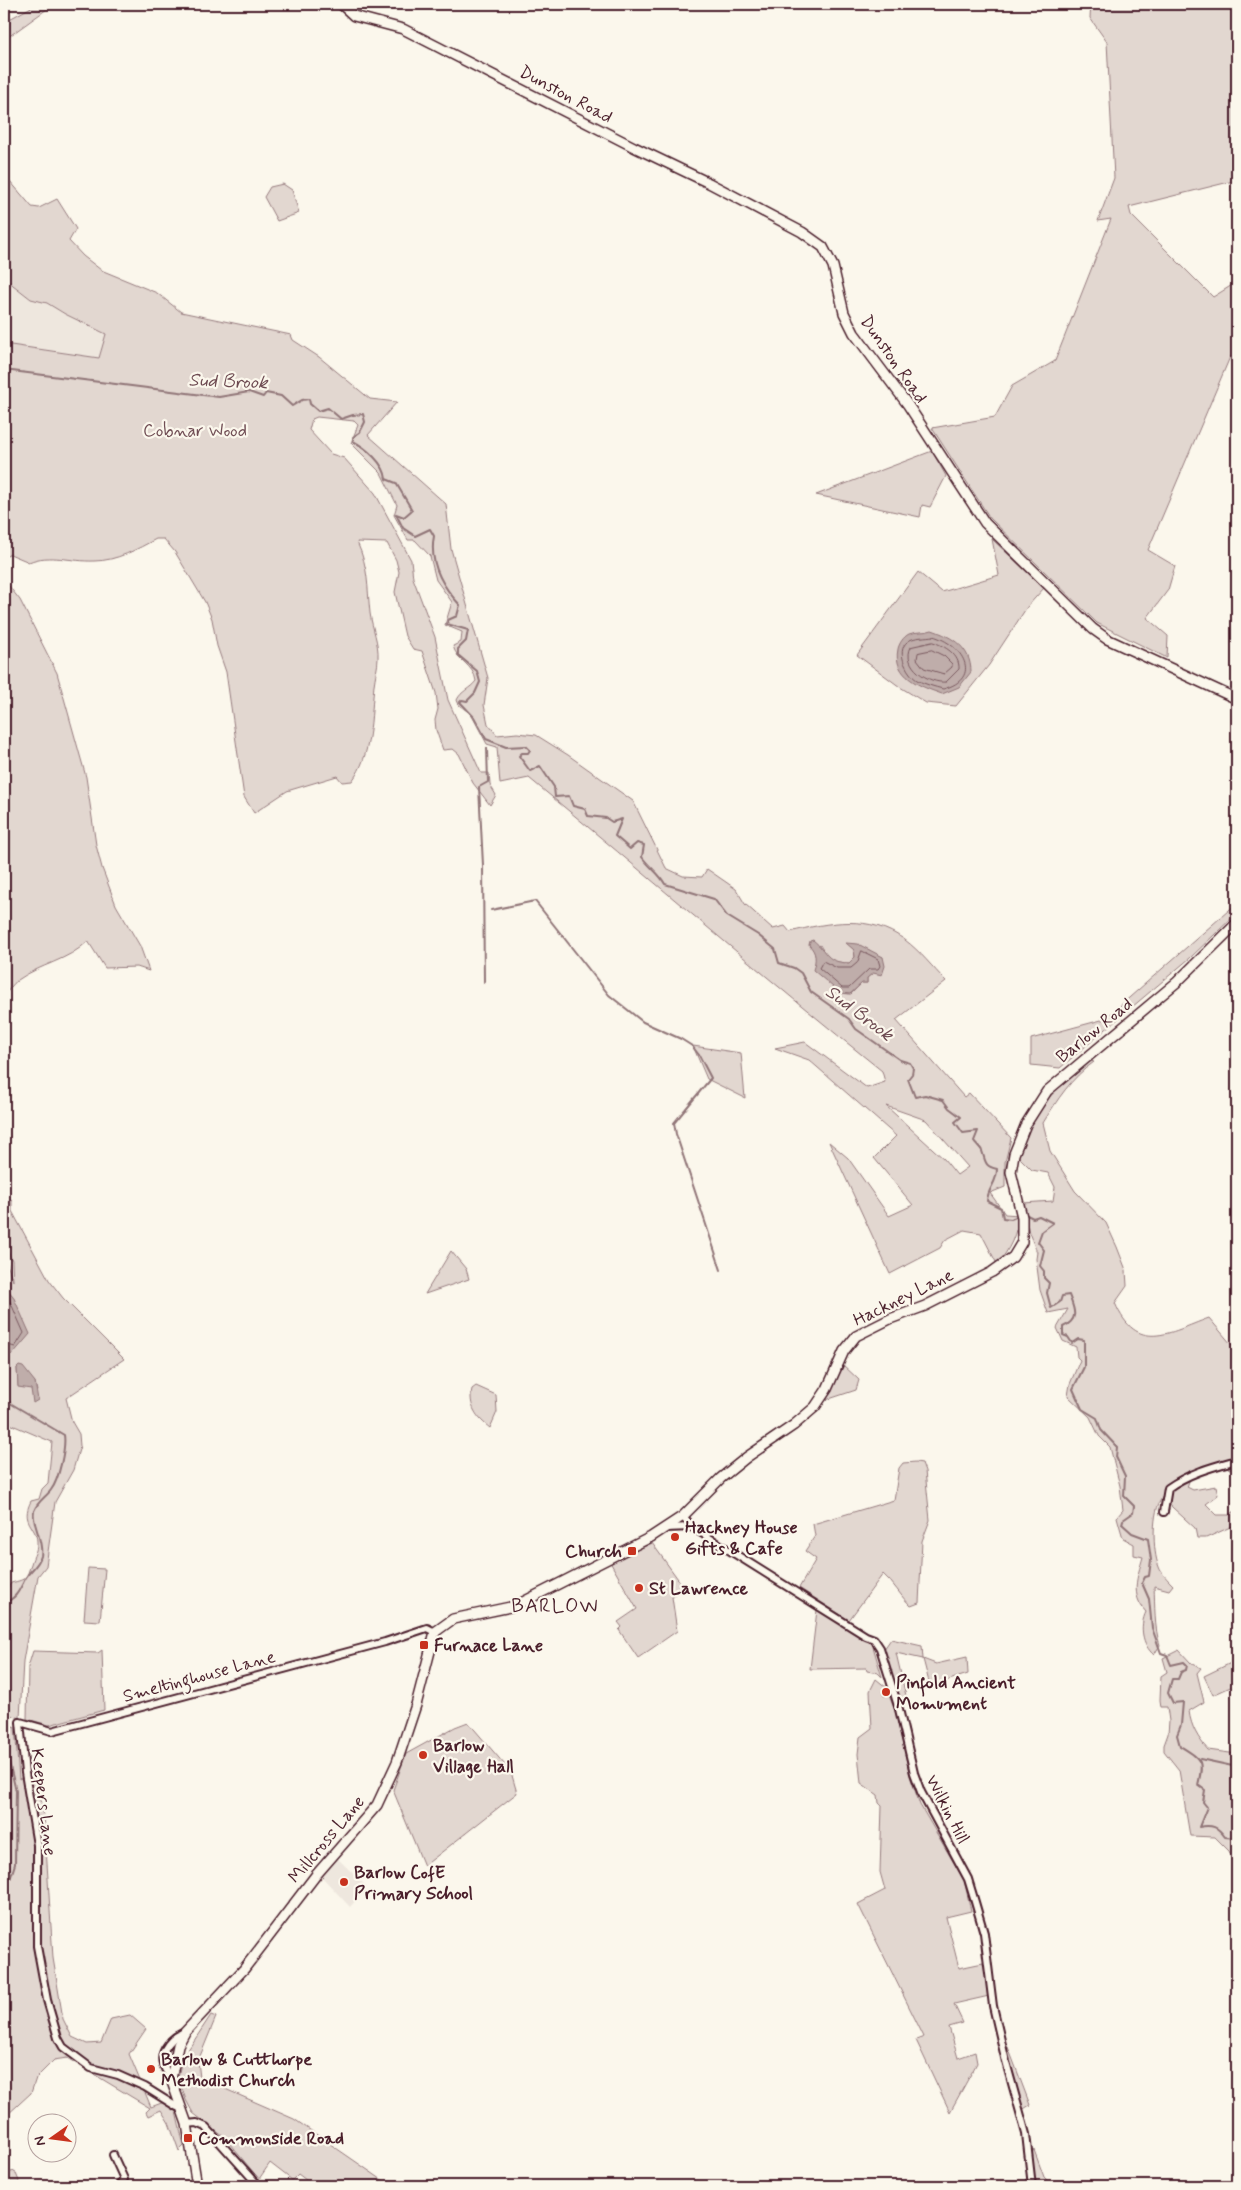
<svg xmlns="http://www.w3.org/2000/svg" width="1241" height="2190" font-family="Mynerve,sans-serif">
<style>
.built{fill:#eee7de}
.green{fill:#e2d7d0;stroke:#967b7e;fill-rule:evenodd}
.water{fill:#bfadaa;stroke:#907477}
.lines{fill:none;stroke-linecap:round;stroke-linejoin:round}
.shore{stroke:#79585e;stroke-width:1}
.stream{stroke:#907477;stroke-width:2}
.street-casing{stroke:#4a1f2b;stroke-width:10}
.secondary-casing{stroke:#4a1f2b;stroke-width:12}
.street{stroke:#fbf7ec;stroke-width:6}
.secondary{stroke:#fbf7ec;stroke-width:9}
.poi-dot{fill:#c8321e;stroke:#fbf7ec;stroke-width:2}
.labels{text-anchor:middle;stroke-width:4.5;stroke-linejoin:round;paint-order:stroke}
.street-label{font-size:18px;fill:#4a1f2b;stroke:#fbf7ec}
.park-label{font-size:18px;fill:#704d54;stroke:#fbf7ec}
.poi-label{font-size:18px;font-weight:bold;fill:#4a1f2b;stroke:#fbf7ec;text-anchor:start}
.water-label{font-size:19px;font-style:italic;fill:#6d4a51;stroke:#fbf7ec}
.quarter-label{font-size:20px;letter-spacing:1px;fill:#4a1f2b;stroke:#fbf7ec}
</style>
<rect width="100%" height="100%" fill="#fbf7ec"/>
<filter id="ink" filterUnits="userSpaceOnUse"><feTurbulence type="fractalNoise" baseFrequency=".02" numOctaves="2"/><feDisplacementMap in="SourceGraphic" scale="10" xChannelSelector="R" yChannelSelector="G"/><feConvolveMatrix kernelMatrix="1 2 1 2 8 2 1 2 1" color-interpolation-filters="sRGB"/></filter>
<g filter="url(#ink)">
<g class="built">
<polygon points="4,278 31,299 47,303 65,314 106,334 99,358 4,344"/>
<polygon points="337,1858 367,1887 350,1907 321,1876"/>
</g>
<g class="green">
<polygon points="37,4 54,4 4,40 4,22"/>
<polygon points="1091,4 1237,4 1237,180 1129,207 1131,215 1213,297 1237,282 1237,353 1230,357 1148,550 1175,566 1168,590 1147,618 1168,636 1167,658 1097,623 990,518 932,428 995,417 1012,386 1055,361 1111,219 1098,221 1114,178 1107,42 1090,18"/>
<path d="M4,174L32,207L39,208L57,199L76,229L69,241L83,256L101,270L157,293L181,312L291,335L293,340L319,357L370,399L397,402L368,435L446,504L451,549L488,678L484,705L488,724L497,735L517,733L536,735L568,755L633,801L666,868L683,876L702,877L707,869L736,889L745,904L773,929L785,926L790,932C829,922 870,914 905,940C920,951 933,968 946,981L896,1020L964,1097L969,1093L1011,1138L1005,1162V1187L990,1193L1005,1214L1019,1215C1017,1233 1010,1250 997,1264L981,1233L964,1230L945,1240L940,1248L890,1274L829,1142L848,1158L889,1216L913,1205L874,1158L896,1136L809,1060L775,1048L805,1042L867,1088L885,1082L882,1071C763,976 647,875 529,778L500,784L497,747L487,744L471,714L459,705L457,700C461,691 470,689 476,681C474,665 457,661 453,646L461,642L462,632L445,625L452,602L436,580L430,556L415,540H408L394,515L397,505L381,473L351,443L358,425L354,421L317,417L312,419L309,430L331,454L344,458L375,493L411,560L413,578L435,637L448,700L481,773H489L490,785L496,795L490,805L473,783L459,754L453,749L443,750L436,730L435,720L438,709L436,693L422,651L413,649L405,636L395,592L399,572L396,560L387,543L357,542C369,569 367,585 370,613C372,628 379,643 378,658C378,667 375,676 374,685C371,716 372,755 352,781L342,782L337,776L287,791L254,813L244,797L226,672L217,646L212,619L205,602L175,552L164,539H156C137,549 117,561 94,561C72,562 49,553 29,562L10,554L4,558V344L99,358L106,334L65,314L47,303L31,299L4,278ZM848,944L883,957L873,973L867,978V983H862L851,994C828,992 818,970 814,950L820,945C827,959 834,963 849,963L855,957L854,950ZM886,1106L926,1120L968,1167L957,1175L944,1159Z"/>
<polygon points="283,184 292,190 299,213 277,221 264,197 270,187"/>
<polygon points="932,451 946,476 930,507 922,505 920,517 816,495"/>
<polygon points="992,539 1044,588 1027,607 989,665 956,706 926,703 900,687 857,655 918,572 942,592 999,575"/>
<path d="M4,580L20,600L57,673L86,777L96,845L102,868L116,905L140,946L149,971L137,967L105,968L88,941C68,961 40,964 18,980C12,984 9,991 4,995Z"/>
<polygon points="1237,903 1237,913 1190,958 1060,1068 1031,1065 1031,1039 1105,1019"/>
<polygon points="693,1046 741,1053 745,1098 707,1079"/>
<path d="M1091,1061L1094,1062C1071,1078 1057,1100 1043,1123L1050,1151L1075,1191L1106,1223L1117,1247L1126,1270L1127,1286L1115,1303C1137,1354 1168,1333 1209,1318L1237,1351V1466L1229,1469L1224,1460L1192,1473L1187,1487L1193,1490L1216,1486L1218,1495L1206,1504L1217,1515H1229L1237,1510V1524L1206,1538H1197L1195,1528L1162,1498C1152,1510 1152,1551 1159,1567C1161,1573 1168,1580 1173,1585L1169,1590L1154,1586C1155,1605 1154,1628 1160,1645L1154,1655C1142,1645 1139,1626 1146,1612C1130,1594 1137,1578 1143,1557L1134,1555V1544L1123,1538L1117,1517L1123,1510L1120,1486L1110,1447L1099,1436L1090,1417L1068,1396L1070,1384L1080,1360L1077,1357L1076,1347L1063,1341L1057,1328L1068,1309L1048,1313L1040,1290L1036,1259L1037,1252L1029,1233L1023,1203L1053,1201L1055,1187L1048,1173L1032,1170L1018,1156C1036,1110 1050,1089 1091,1061Z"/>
<path d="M4,1192L12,1201V1211L49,1280L63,1298L124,1359L66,1398L72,1422L79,1434L80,1446L73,1470L55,1502L46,1566L38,1576L23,1661L20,1718L4,1713V1594L11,1583C27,1579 26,1579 31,1564C33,1556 38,1550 37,1541C36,1525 20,1523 31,1501L39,1499L42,1489L48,1483L52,1442L10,1424L4,1414V1349H7L12,1355L13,1296L4,1286V1263L6,1261L13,1281L12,1260L4,1244ZM19,1366L35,1382L37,1391L33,1393L31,1388L18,1386L17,1368Z"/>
<polygon points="451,1251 466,1269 469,1279 425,1294"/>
<polygon points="842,1364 859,1380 856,1390 826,1400"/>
<path d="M476,1386L496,1395L497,1412L490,1428C477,1418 468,1406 472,1389Z"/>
<path d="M916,1462L922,1463L925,1471L930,1520L922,1541L919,1603L911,1606C900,1596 894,1583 883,1574L849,1620L799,1588L816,1559L805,1551L815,1536L813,1524L894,1500L899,1468L903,1463Z"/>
<polygon points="652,1543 683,1586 672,1597 677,1631 638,1658 619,1630 622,1627 618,1622 637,1609 610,1562"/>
<polygon points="88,1568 105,1569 100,1621 84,1620"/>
<polygon points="817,1610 871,1640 882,1677 878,1673 867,1671 866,1668 810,1669"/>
<polygon points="891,1639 922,1646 923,1659 936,1664 967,1657 968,1674 930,1686 923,1659 896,1653 907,1700 901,1701 884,1649"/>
<polygon points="102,1650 104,1710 49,1725 27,1719 28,1667 33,1651 98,1653"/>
<path d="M1179,1650L1191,1663L1201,1668L1197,1673L1204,1702L1189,1711C1191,1727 1198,1738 1208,1750L1237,1754V1867L1229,1851L1215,1837L1190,1836L1179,1770L1164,1751V1745L1168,1734L1169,1721L1167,1707H1161L1160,1700L1161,1676L1167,1672L1163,1658Z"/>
<polygon points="1237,1660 1237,1684 1213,1695 1204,1676"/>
<polygon points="876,1679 887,1688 882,1691 884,1696 889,1695 896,1714 910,1776 920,1805 964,1880 971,1911 946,1917 959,1968 983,1963 989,1996 954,2004 963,2023 949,2027 958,2058 975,2052 977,2063 950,2112 916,2040 924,2037 858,1904 885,1890 880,1872 882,1806 879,1803 878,1795 861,1783 858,1754 860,1737 872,1728 870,1691"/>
<polygon points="4,1722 15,1727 19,1779 36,1770 44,1816 53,1958 63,2019 72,2037 87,2044 101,2043 111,2019 130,2015 146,2029 129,2054 151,2107 164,2102 170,2105 176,2112 184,2146 179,2151 169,2123 161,2110 148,2116 146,2112 150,2108 67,2058 54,2060 36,2078 31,2093 6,2116 4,2124"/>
<polygon points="468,1722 511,1772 517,1793 424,1866 393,1790 406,1754 455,1727"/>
<polygon points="211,2015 216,2017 198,2061 200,2078 294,2119 391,2186 308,2186 310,2183 298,2174 292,2180 270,2163 259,2179 224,2137 193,2113 186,2100 178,2077 182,2059"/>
<polygon points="1008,2047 1030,2105 1022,2110 1006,2048"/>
<polygon points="4,2145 7,2173 15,2171 21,2186 4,2186"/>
<polygon points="1034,2150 1044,2177 1053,2186 1035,2186 1030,2155"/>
</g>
<g class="water">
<path d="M932,630C953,637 971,648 971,672L959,687L942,694C922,687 892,677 898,649C899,644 903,637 909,634C916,631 925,633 932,630Z"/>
<path d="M813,940C829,953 825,962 849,963L855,957L854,950L846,943L858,944L883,957L885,966L882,975L873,973L867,978V983H862L850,994L840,993L813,970C816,960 817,953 809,945L810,941Z"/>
<polygon points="4,1286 13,1296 30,1334 12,1355 7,1349 4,1349"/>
<polygon points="19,1366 23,1367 35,1382 38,1400 33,1403 31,1389 18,1387 17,1368"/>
</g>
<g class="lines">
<g class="shore">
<path d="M933,636C962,644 984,678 943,689C935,687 924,684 917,680C906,673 894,648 910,640C915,637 927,637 933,636Z"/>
<path d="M933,642C945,646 960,655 959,669L946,682C929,684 901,666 911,647Z"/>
<polygon points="932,650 944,656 952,664 952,667 944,674 924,668 917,659 918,653"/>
<polygon points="862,951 878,959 880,966 878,969 869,969 849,988 842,988 819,968 823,961 837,968 851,968 857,963"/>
<polyline points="4,1293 9,1299 24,1333 15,1347 4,1344"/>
</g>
<g class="stream">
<path d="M4,370L219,397L249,392L263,397L266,393L281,396L292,406L302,400L309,399L310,404L318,411L328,408L341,419L353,415L363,414L365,422L360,432L353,437V441C366,448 385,464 386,479L396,483L412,510L404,517L396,514L403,528L415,536L430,529L434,536C429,562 442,586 460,605L457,616L448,620L447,624L468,630L466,641L458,649V655L477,671L480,682L475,693L467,701L462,700L460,702L474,717L486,739L506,747L526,746L530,750L528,753H522L519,756L530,771L540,766L554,787L555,797L569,796L573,806L585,809L588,816L606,818L612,822L622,819L615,836L630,849L637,843L644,845L642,857C650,868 659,873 665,884L714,899L727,916L758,935L775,949L779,963L794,968L801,973L811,992L849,1019L856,1029L900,1060L910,1063L913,1068L912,1074L908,1079L915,1097L925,1095L943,1100L949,1108L961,1117L955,1122L963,1133L978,1131L974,1141C976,1144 981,1148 982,1151C986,1162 984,1166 997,1169C997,1184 988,1187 987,1201L1001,1208L1003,1218L1011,1219L1018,1216"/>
<polyline points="491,910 535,901 609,995 643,1022 681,1039 692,1046 699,1055 711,1078 674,1123 676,1134 721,1270"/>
<polyline points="484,982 483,865 479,787 488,782 487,748"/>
<path d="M1025,1214L1033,1218L1039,1216L1053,1223L1042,1231L1038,1242L1044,1250L1040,1266L1044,1271V1278L1049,1283L1047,1293L1051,1308L1060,1302L1062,1296L1069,1295C1074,1309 1080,1319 1063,1327V1335L1068,1337L1072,1343L1078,1339L1084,1340V1367L1073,1389L1082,1409L1097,1418L1101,1430L1117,1447L1116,1457L1125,1476L1124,1496L1134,1506L1133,1513L1123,1520L1122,1524L1132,1533L1148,1539L1151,1560L1149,1576L1145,1577L1142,1583L1149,1599L1152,1628L1161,1653L1167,1655L1171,1665L1184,1662L1187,1665L1186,1670L1181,1672L1178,1679H1172L1168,1693L1173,1703L1183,1702L1181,1725L1177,1735L1180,1746C1202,1760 1204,1760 1198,1785L1205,1790L1203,1802L1207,1807L1199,1827C1212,1824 1218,1827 1225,1837L1235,1838L1237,1850"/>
<path d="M4,1396L10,1403L64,1435C66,1447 59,1480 51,1490C46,1497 37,1502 34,1511C31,1523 44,1540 41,1556C38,1567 28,1571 24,1581C19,1591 15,1600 4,1602"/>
<polyline points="4,1756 9,1762 16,1791 15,1864 6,1892 4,1923"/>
<polyline points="1200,1759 1237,1767"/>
<polyline points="4,1964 7,1970 4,1973"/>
</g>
<g class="street-casing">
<g id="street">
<path d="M1164,1512L1168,1488C1189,1473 1212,1467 1237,1460"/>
<polyline points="683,1516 692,1527 866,1636 874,1639 880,1648 899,1709 914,1773 921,1792 968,1879 975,1902 984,1933 993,2006 1006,2062 1026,2134 1032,2186"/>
<polyline points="665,1528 692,1527"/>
<path d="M171,2078C168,2074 164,2068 163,2064C159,2050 173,2036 185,2032"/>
<polyline points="181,2106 177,2107 145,2087 118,2075 91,2068 63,2047 58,2038 47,2000 37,1946 37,1845 25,1773 20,1722 52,1731 385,1642 427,1628 435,1632"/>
<polyline points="187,2124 197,2123 206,2127 259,2186"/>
<polyline points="113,2155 124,2179 118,2186"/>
</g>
</g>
<g class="secondary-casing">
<g id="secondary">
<polyline points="341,4 354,16 403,29 634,147 709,183 802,232 823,247 833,266 844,313 854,333 908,405 985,523 1093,629 1107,639 1237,699"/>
<polyline points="197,2186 187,2124 171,2079 178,2045 185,2032 244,1969 316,1875 377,1805 397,1762 416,1705 435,1632 453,1619 515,1606 651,1537 683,1516 721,1478 747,1457 794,1425 815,1407 827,1389 844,1351 856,1336 890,1319 925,1306 992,1272 1013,1257 1022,1242 1022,1217 1011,1172 1014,1154 1026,1124 1047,1091 1177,982 1237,923"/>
</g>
</g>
<use href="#street" class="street"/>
<use href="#secondary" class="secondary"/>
</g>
</g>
<g class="poi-dot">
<circle cx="675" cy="1537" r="5"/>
<rect x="627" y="1546" width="10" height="10" rx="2.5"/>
<circle cx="639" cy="1588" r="5"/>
<rect x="419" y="1640" width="10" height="10" rx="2.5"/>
<circle cx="886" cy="1692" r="5"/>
<circle cx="423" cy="1755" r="5"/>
<circle cx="344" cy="1882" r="5"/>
<circle cx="151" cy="2069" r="5"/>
<rect x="183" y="2133" width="10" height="10" rx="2.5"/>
</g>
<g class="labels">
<g class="street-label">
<text transform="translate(566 94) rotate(28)" y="6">Dunston Road</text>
<text transform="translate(894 359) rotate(55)" y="6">Dunston Road</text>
<text transform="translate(1094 1030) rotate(-39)" y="6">Barlow Road</text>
<text transform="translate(903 1297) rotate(-26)" y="6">Hackney Lane</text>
<text transform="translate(199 1676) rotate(-15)" y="6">Smeltinghouse Lane</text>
<text transform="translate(44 1802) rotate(83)" y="6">Keepers Lane</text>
<text transform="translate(948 1809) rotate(63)" y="6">Wilkin Hill</text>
<text transform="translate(326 1839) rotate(-50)" y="6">Millcross Lane</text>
</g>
<g class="park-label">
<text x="195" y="436">Cobnar Wood</text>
</g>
<g class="poi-label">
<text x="685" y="1533">Hackney House<tspan x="685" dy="21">Gifts &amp; Cafe</tspan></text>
<text x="622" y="1557" text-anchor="end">Church</text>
<text x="649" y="1594">St Lawrence</text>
<text x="434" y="1651">Furnace Lane</text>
<text x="896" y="1688">Pinfold Ancient<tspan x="896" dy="21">Momument</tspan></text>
<text x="433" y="1751">Barlow<tspan x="433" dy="21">Village Hall</tspan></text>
<text x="354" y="1878">Barlow CofE<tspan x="354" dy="21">Primary School</tspan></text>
<text x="161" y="2065">Barlow &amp; Cutthorpe<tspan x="161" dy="21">Methodist Church</tspan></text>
<text x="198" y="2144">Commonside Road</text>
</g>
<g class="water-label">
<text transform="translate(228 380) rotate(2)" y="7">Sud Brook</text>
<text transform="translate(860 1012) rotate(37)" y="7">Sud Brook</text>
</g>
<g class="quarter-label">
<text x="555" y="1612">BARLOW</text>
</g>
</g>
<rect width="1241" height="2190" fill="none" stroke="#fbf7ec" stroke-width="20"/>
<rect x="10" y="10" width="1221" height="2170" fill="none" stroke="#4a1f2b" stroke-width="2" filter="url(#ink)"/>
<g transform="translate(52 2138) rotate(256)"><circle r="24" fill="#fbf7ec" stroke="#b4a19f"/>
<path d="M0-4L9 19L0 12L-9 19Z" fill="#c8321e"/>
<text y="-8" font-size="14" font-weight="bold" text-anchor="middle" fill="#4a1f2b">N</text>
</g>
</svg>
